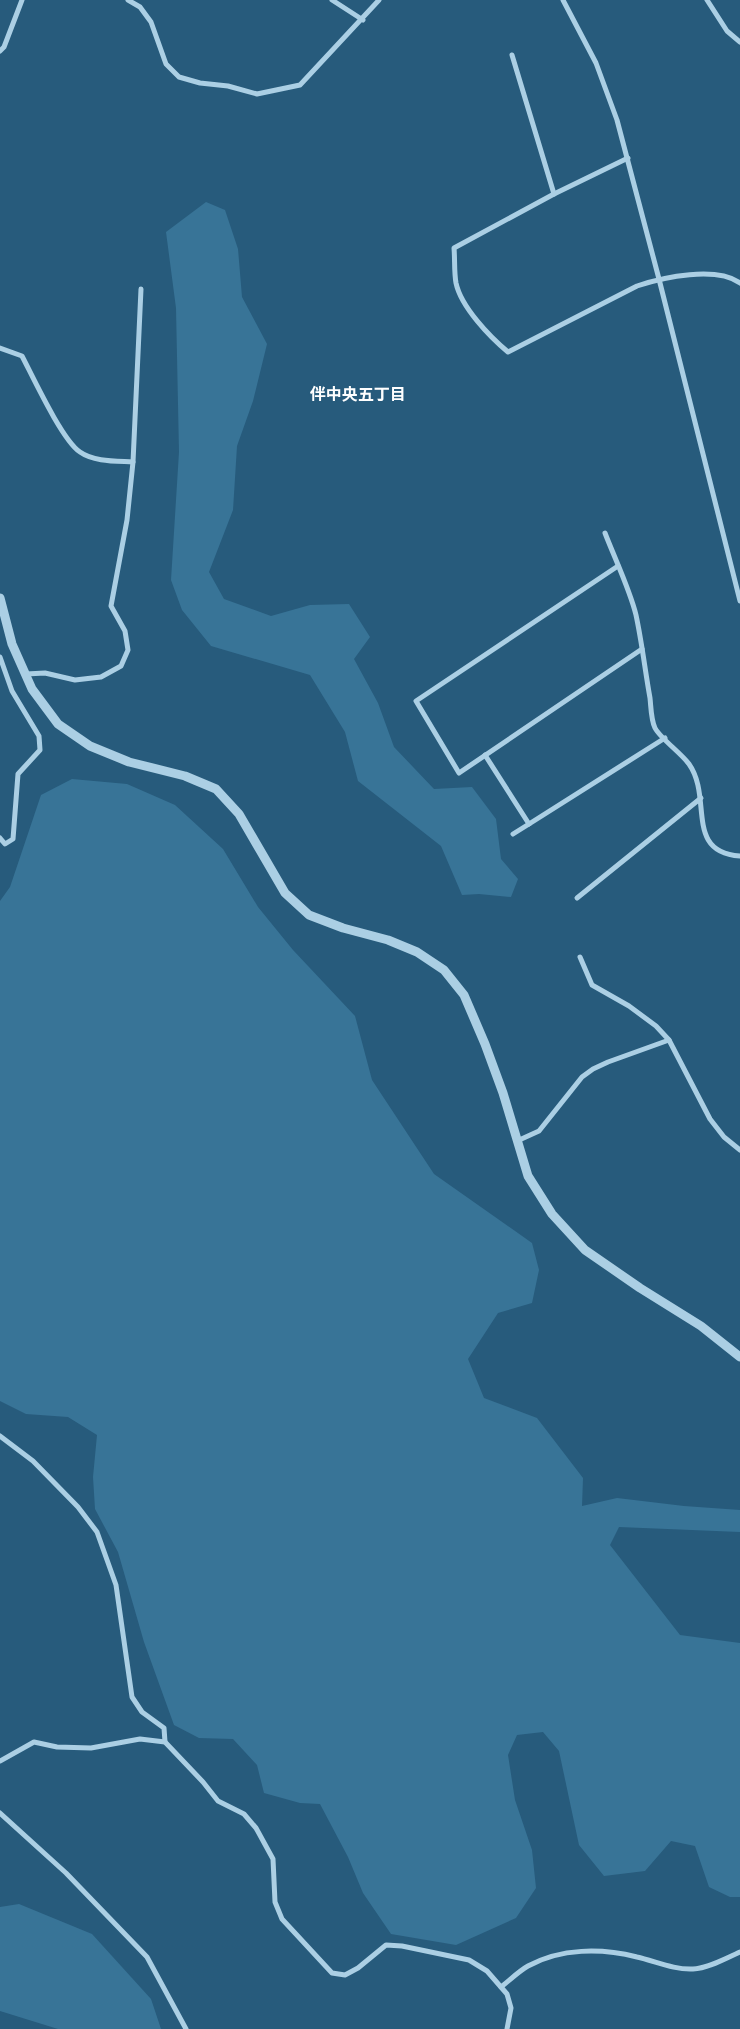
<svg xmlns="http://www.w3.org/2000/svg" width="740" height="2029" font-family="'Exo 2','Noto Sans JP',sans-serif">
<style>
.green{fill:#387497}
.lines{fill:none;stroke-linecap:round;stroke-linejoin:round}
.minor{stroke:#abcfe4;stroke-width:5}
.tertiary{stroke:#abcfe4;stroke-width:9}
.labels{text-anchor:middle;stroke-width:4;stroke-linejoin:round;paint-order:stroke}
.neighbourhood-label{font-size:16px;font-weight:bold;fill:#fff;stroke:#275b7c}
</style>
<rect width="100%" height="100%" fill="#275b7c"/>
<g class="green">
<polygon points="206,202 225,210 238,249 242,297 267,344 253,401 237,446 233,510 209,572 224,599 271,616 310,605 349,604 370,637 354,659 378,703 394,747 434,789 472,787 496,819 501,859 518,879 511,897 479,894 462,895 441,846 358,781 345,732 310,675 211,646 182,610 171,580 179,452 176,308 166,232"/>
<polygon points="72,779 127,784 175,805 223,849 258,907 293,950 355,1016 372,1080 434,1174 532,1243 539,1270 532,1303 498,1313 468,1359 484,1398 537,1418 583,1478 582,1506 617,1498 684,1506 740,1510 740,1532 619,1527 610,1545 680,1635 740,1643 740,1897 730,1897 709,1887 695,1846 671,1841 645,1871 604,1876 579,1845 559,1751 543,1732 517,1735 508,1755 515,1800 532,1850 536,1888 516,1918 456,1945 391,1934 363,1893 348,1857 320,1804 300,1803 264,1793 257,1765 233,1739 199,1738 174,1725 144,1642 118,1552 95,1509 93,1477 97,1435 68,1417 26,1414 0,1401 0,901 10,887 41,795"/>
<polygon points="19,1904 92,1934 151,1999 161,2029 58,2029 0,2011 0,1907"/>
</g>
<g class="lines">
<g class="minor">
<polyline points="128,0 140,7 151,22 166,64 179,77 200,83 228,86 257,94 300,85 379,0"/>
<polyline points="332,0 363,20"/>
<polyline points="563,0 596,63 617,120 659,279 740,601"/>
<polyline points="707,0 727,31 740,42"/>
<polyline points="0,51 4,47 22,0"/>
<polyline points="512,55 554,194"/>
<path d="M628,158L554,194L454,248C455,259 454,272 456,283C461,307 490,337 508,352L637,286C664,277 716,266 740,283"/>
<path d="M0,348L22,356C33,377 62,440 80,452C94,462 117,461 133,462"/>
<path d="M605,533C615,559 630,590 636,615C642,643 645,670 650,698C651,707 651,720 655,728C660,738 681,753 689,764C713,798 684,852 740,856"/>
<polyline points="618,566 416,701 459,773 642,649"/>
<polyline points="0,657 12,691 39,736 40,750 18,774 13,839 5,844 0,838"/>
<polyline points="26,674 45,673 75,680 101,677 121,666 128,650 125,631 111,606 127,520 133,462 141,289"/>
<polyline points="485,755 529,824 665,738"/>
<polyline points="513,834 529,824"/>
<polyline points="577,898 701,798"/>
<polyline points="580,957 592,985 629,1006 656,1026 669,1040 710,1119 724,1137 740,1150"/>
<polyline points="517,1141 539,1131 582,1077 593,1069 608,1062 669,1040"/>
<polyline points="0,1436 33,1461 78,1507 97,1532 116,1585 132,1697 142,1712 164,1728 165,1742"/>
<polyline points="0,1761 34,1742 57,1747 91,1748 140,1739 165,1742 203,1782 218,1801 244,1814 256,1828 273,1859 275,1902 282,1919 332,1973 345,1975 358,1968 386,1945 402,1946 469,1960 487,1971 507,1994 511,2008 507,2029"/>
<polyline points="0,1813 66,1873 147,1957 186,2029"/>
<path d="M501,1987C510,1980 519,1971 528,1966C561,1948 601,1948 637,1957C655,1961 674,1970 693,1969C709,1968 726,1958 740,1952"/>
</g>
<polyline class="tertiary" points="0,598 12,644 32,689 58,724 90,746 129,762 185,776 216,789 239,814 285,893 309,915 343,928 388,940 417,952 444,970 464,995 485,1044 503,1093 528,1176 552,1214 585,1250 640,1288 701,1326 740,1357"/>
</g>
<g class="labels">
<g class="neighbourhood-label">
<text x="358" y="400">伴中央五丁目</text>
</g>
</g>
</svg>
